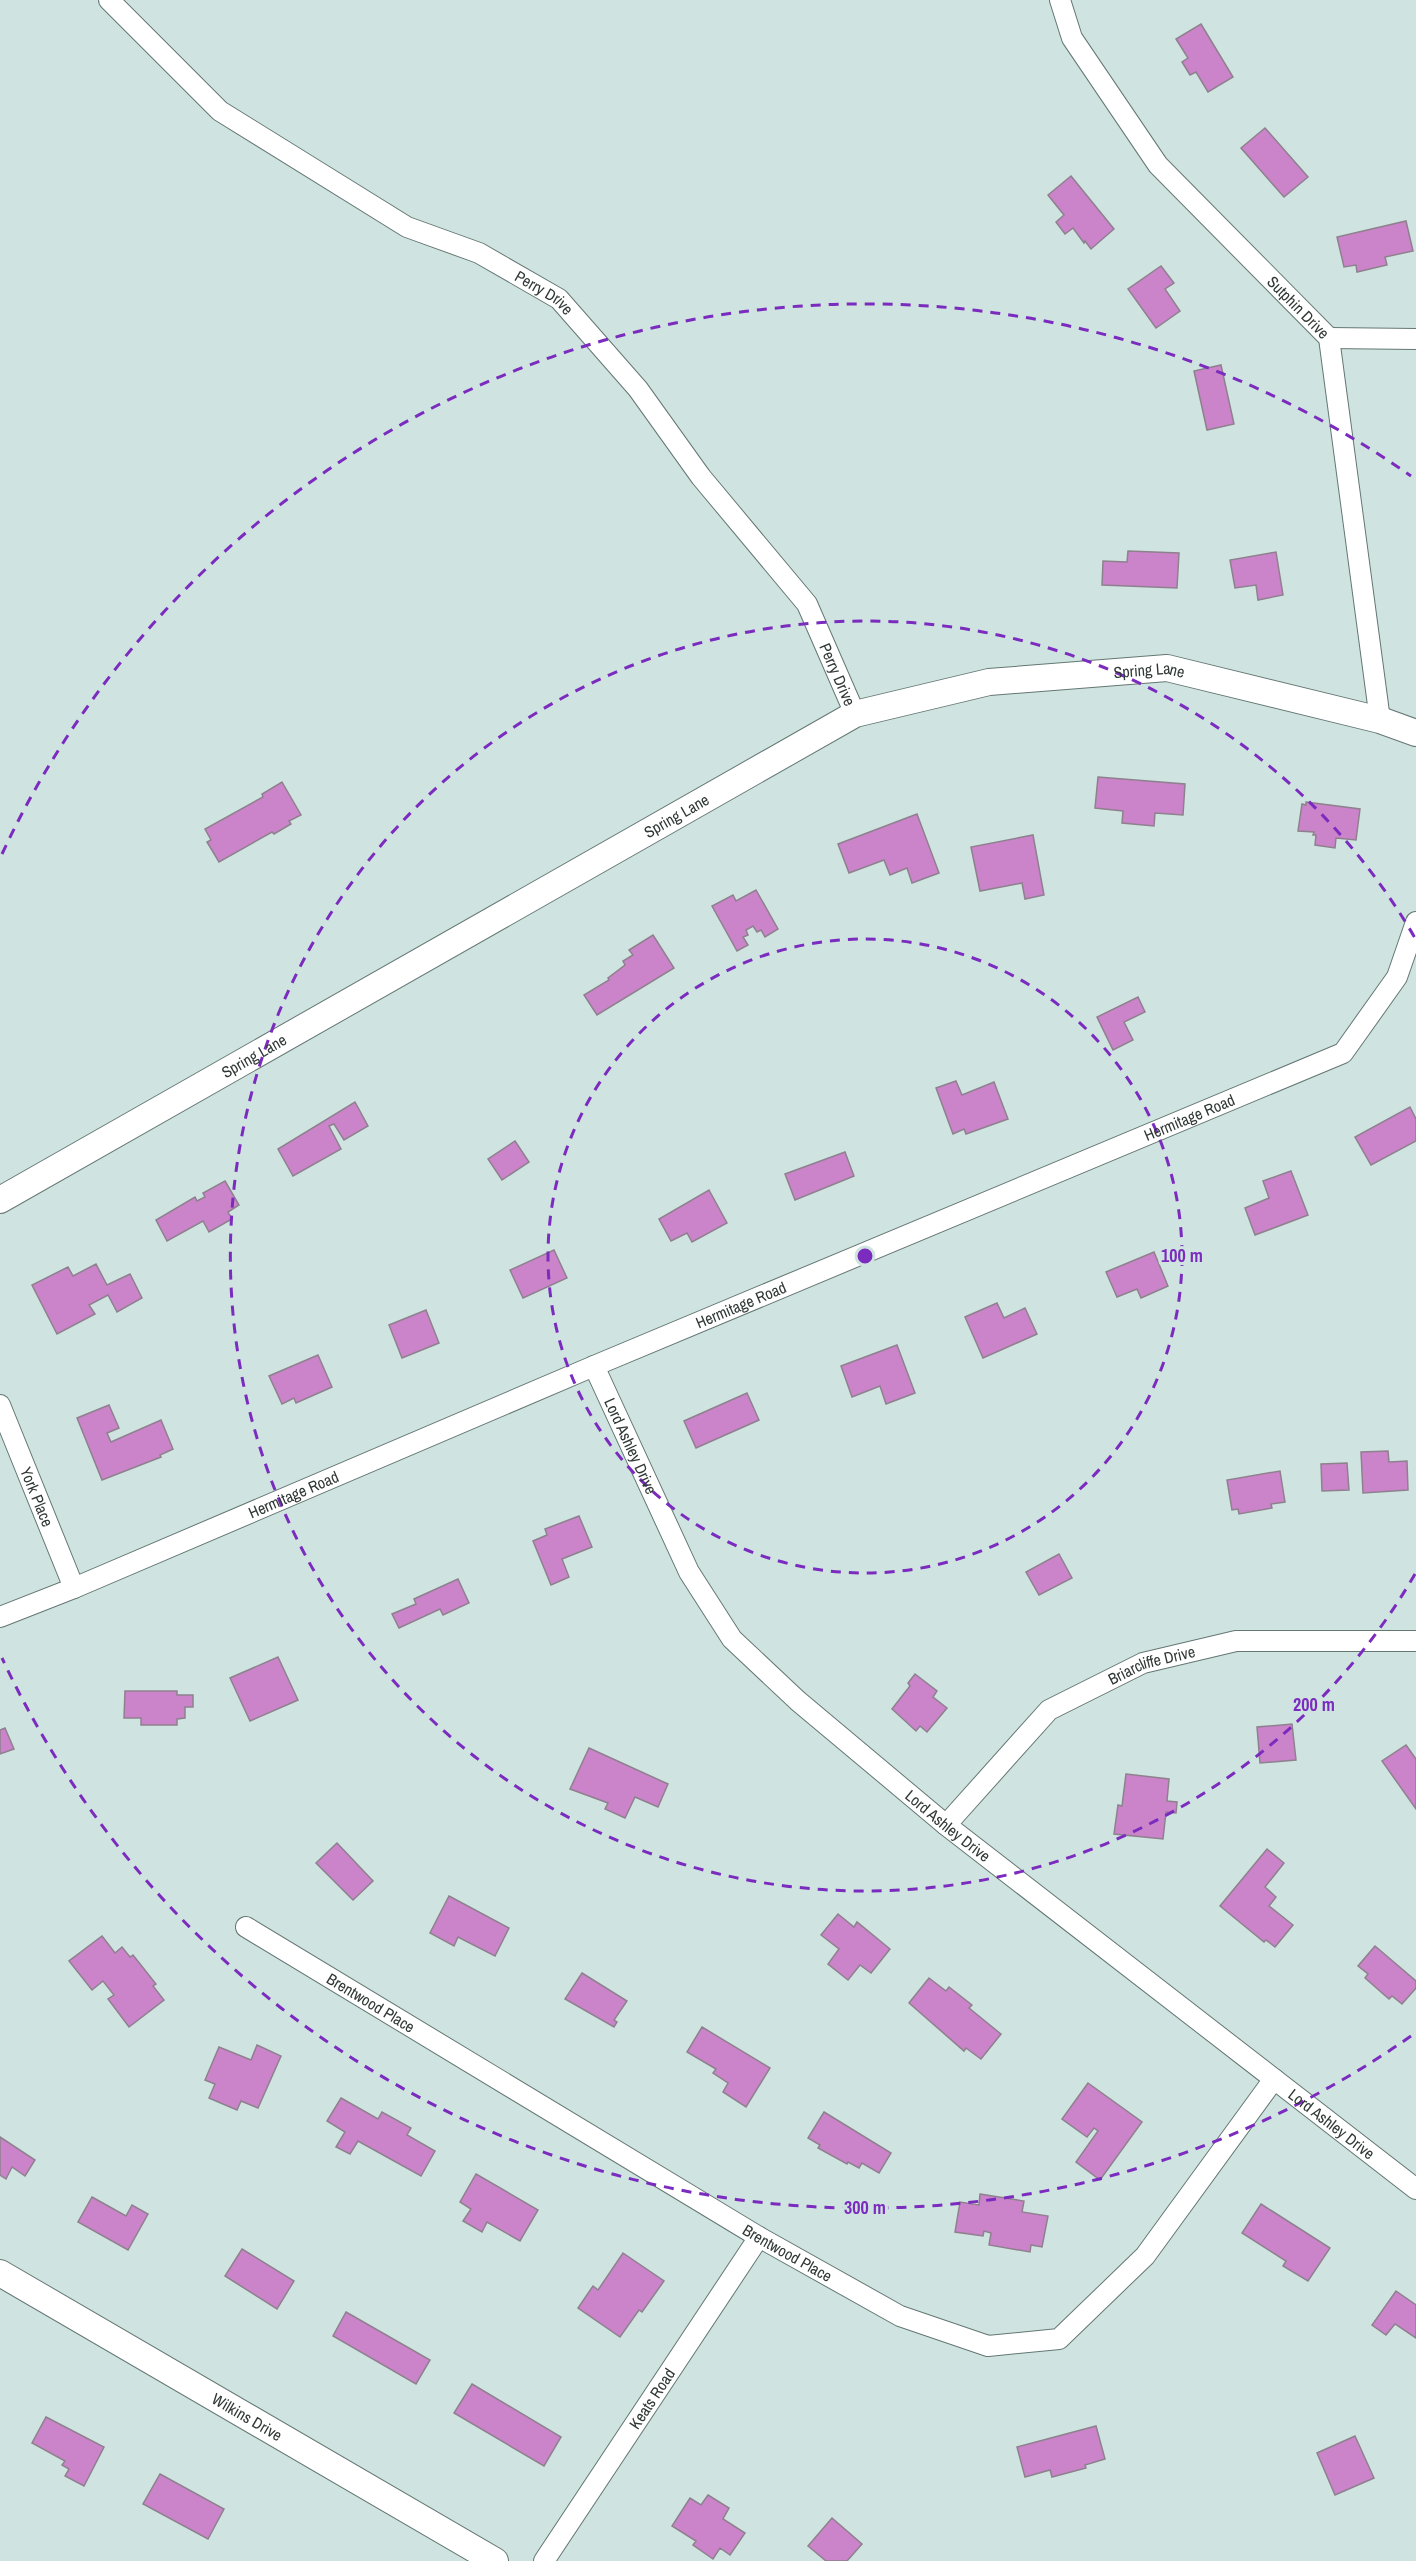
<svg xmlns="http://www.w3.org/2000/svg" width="1416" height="2561" font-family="'Archivo Narrow',sans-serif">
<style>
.building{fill:#cb83ca;stroke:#8e818e;stroke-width:1.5}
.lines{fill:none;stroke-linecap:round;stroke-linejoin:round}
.minor-casing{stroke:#647773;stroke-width:22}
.tertiary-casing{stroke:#647773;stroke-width:28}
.minor{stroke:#fff;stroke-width:20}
.tertiary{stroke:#fff;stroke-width:26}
.ring{fill:none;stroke:#7b2cbf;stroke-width:3;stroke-dasharray:10 8}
.labels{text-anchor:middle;stroke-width:6;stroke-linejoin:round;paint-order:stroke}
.street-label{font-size:16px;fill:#313937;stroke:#cfe4e0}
.centre{fill:#7b2cbf;stroke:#cfe4e0;stroke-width:3}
.ring-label{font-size:18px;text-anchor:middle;font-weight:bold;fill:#7b2cbf;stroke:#cfe4e0;stroke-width:6;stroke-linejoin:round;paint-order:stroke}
</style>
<rect width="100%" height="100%" fill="#cfe4e0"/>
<g class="building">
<polygon points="1201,24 1233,77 1208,92 1196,72 1190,75 1182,62 1188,58 1176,39"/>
<polygon points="1265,128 1308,177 1284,197 1241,148"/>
<polygon points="1071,176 1114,229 1091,249 1085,241 1084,243 1073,228 1065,234 1056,222 1064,215 1048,195"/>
<polygon points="1406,221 1413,251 1385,257 1387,265 1357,272 1356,265 1344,267 1337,237"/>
<polygon points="1161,266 1174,283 1165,289 1180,311 1156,328 1128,289"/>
<polygon points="1221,365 1234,424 1207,430 1194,371"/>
<polygon points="1128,551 1179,553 1177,588 1102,585 1103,561 1127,562"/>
<polygon points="1276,552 1283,595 1258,600 1256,585 1235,588 1230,560"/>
<polygon points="1098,777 1185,784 1183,815 1155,813 1154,826 1122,823 1123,811 1095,808"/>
<polygon points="282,782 301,815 289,821 291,824 274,834 272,832 219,862 207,842 211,840 205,829 263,797 262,794"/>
<polygon points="1306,802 1360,809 1356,840 1336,838 1335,848 1315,845 1316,835 1313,835 1314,832 1298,831 1302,804 1306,805"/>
<polygon points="917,814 939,873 912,883 907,868 890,875 884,860 849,873 838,844"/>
<polygon points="1033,835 1044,895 1025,899 1022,883 980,891 971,847"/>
<polygon points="756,890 778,929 765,937 761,930 757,932 753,926 746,930 748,935 743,937 748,945 737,951 712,906 733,895 736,901"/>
<polygon points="653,935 674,968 597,1015 584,995 609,980 608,978 625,965 623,961 633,955 629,950"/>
<polygon points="1138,997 1145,1012 1124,1022 1133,1040 1113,1050 1097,1017"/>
<polygon points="956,1081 962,1095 994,1082 1008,1119 966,1134 964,1129 953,1134 936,1088"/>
<polygon points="355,1102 368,1126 344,1140 334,1124 329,1126 341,1149 293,1176 278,1149"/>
<polygon points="1410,1107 1416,1119 1416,1141 1371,1165 1355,1137"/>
<polygon points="515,1141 529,1162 502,1180 488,1159"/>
<polygon points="845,1152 854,1176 795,1200 785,1174"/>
<polygon points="1291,1171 1308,1215 1255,1235 1245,1208 1269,1198 1263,1181"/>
<polygon points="225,1181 239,1205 228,1212 232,1219 209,1232 203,1221 167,1241 156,1220 195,1197 197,1201 205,1197 203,1193"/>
<polygon points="709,1190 727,1223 692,1242 687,1233 671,1241 659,1219"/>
<polygon points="554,1250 567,1278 523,1298 510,1270"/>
<polygon points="1154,1252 1168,1286 1141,1298 1137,1289 1117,1297 1106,1272"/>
<polygon points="96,1264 107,1285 130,1274 142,1298 117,1312 108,1295 89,1305 95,1314 57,1334 32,1285 68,1267 73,1276"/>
<polygon points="997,1303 1004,1318 1025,1308 1037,1334 983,1358 965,1317"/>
<polygon points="426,1310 439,1343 402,1358 389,1325"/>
<polygon points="897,1345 915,1393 886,1404 880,1386 852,1397 841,1366"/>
<polygon points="318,1355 332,1387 296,1403 294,1398 282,1404 269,1376"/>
<polygon points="747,1393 759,1420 696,1448 684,1421"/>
<polygon points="109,1405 119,1428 107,1433 111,1442 161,1420 173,1449 160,1455 161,1457 102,1480 77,1418"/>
<polygon points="1388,1451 1389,1462 1407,1461 1408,1490 1363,1493 1361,1452"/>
<polygon points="1347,1463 1349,1490 1322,1491 1321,1464"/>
<polygon points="1280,1471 1285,1502 1271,1504 1272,1508 1239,1514 1238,1509 1232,1510 1227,1480"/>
<polygon points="579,1516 592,1547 562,1559 569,1577 551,1585 533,1541 547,1535 545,1529"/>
<polygon points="1059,1554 1072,1578 1039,1595 1026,1572"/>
<polygon points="458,1579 469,1603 443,1615 440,1609 399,1628 392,1614 416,1604 414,1599"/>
<polygon points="278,1657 298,1700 250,1721 230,1678"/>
<polygon points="915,1674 937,1691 933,1697 947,1708 927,1732 920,1726 916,1731 892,1709 910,1686 908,1683"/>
<polygon points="125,1691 177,1691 177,1695 193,1695 193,1707 185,1707 185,1718 177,1719 177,1725 141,1725 141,1718 124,1718"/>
<polygon points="1292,1724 1296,1760 1260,1763 1257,1727"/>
<polygon points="5,1728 14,1749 0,1754 0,1730"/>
<polygon points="1406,1745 1416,1759 1416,1809 1382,1761"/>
<polygon points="589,1748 668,1784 658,1807 635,1797 625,1818 605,1809 608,1803 570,1789"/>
<polygon points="1126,1774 1169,1779 1167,1801 1177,1802 1176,1813 1166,1812 1163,1839 1114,1834 1118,1805 1122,1806"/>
<polygon points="337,1843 373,1881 353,1900 316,1863"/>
<polygon points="1267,1849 1284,1863 1265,1887 1276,1897 1269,1906 1293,1925 1275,1947 1266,1940 1264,1942 1220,1906"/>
<polygon points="449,1896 509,1928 495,1956 458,1937 454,1946 430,1933"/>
<polygon points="838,1914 854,1927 857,1922 890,1949 871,1973 860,1965 848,1980 828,1964 839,1949 821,1935"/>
<polygon points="102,1936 115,1953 122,1947 130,1957 133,1955 156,1984 153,1986 164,2000 129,2027 108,1999 114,1995 103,1981 92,1990 69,1961"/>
<polygon points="1375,1946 1416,1981 1416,1988 1402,2004 1392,1996 1389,1999 1365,1978 1368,1974 1358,1966"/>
<polygon points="582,1973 627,2001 614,2020 617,2022 614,2027 565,1999"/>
<polygon points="929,1978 946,1991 949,1987 972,2005 969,2008 1001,2034 981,2059 966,2048 964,2051 909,2003"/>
<polygon points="702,2027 770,2068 746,2107 723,2092 728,2083 713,2073 716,2069 687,2052"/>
<polygon points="257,2045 281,2056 258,2108 241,2101 237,2110 209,2098 215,2084 205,2080 219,2047 251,2060"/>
<polygon points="1088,2083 1142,2122 1100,2180 1076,2162 1098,2131 1094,2128 1087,2137 1062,2119"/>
<polygon points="341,2098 378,2119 382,2112 411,2128 407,2135 435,2151 421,2176 358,2141 350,2154 336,2147 345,2132 327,2121"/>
<polygon points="824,2112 891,2153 879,2173 862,2163 859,2168 848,2162 847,2164 818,2148 820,2145 808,2138"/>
<polygon points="0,2137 35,2160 25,2176 12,2167 6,2179 0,2175"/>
<polygon points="476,2174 538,2210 520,2241 487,2222 482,2232 463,2221 471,2209 460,2202"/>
<polygon points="980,2194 1024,2201 1022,2212 1048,2216 1042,2247 1031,2245 1030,2252 989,2245 991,2233 984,2231 983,2236 955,2232 960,2202 979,2205"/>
<polygon points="92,2197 126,2216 132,2205 148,2214 128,2250 78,2222"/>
<polygon points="1261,2204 1330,2248 1308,2281 1283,2266 1286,2261 1242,2233"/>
<polygon points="242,2249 294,2281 277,2309 225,2276"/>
<polygon points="623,2253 664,2281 642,2312 639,2310 620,2337 578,2308 593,2286 598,2290"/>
<polygon points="1396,2291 1416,2305 1416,2338 1395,2324 1386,2335 1372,2325"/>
<polygon points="346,2312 430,2360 416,2384 333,2336"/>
<polygon points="472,2384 561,2437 544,2466 454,2413"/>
<polygon points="46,2417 104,2447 84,2486 65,2476 69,2469 62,2465 65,2461 32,2443"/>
<polygon points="1096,2426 1105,2459 1085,2465 1086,2468 1052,2477 1050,2470 1025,2477 1017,2447"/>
<polygon points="1355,2436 1374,2478 1335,2495 1317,2453"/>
<polygon points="160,2474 224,2509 208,2539 143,2504"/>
<polygon points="708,2495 729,2508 723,2519 745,2533 730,2555 720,2548 713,2559 693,2545 696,2541 672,2526 690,2498 701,2505"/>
<polygon points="832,2518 862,2544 847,2561 826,2561 808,2546"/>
</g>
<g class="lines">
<g class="minor-casing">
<g id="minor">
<path id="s1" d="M109,0L220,111L407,227L479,253L559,299L638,389L701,477L807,604L855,714"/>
<path id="s2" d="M1060,0L1072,38L1158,165L1329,338L1380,720"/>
<polyline points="1329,338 1416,339"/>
<path id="s3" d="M594,1366L689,1572L732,1639L798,1701L946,1825L1416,2189"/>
<path id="s4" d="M0,1405L74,1588"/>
<path id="s5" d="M0,1617L74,1588L594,1366L1343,1053L1397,977L1416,922"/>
<path id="s6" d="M946,1825L1049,1710L1143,1663L1236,1641H1416"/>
<path id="s7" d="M246,1927L759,2237L900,2316L988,2346L1059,2339L1145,2256L1274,2079"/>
<path id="s8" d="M544,2561L759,2237"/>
</g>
</g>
<g class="tertiary-casing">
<g id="tertiary">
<path id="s9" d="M0,1200L855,714L989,682L1167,668L1380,720L1416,733"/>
<path id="s10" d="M0,2273L495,2561"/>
</g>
</g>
<use href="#minor" class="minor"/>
<use href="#tertiary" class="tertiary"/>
</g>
<g class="ring">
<circle cx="865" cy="1256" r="317"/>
<path d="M1415 1574A635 635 0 1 1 1415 938"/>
<path d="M1411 2036A952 952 0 0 1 2 1658M2 854A952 952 0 0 1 1411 476"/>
</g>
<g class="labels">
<g class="street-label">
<text dy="6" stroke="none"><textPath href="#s1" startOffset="530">Perry Drive</textPath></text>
<text dy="6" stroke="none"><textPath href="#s2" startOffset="393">Sutphin Drive</textPath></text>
<text dy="6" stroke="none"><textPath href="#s9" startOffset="1282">Spring Lane</textPath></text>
<text dy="6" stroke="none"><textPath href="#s1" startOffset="1016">Perry Drive</textPath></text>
<text dy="6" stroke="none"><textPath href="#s9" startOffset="778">Spring Lane</textPath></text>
<text dy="6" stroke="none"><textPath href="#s9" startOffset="292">Spring Lane</textPath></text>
<text dy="6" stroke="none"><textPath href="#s5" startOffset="1290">Hermitage Road</textPath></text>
<text dy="6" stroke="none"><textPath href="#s5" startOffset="804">Hermitage Road</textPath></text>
<text dy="6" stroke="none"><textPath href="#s3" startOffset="88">Lord Ashley Drive</textPath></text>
<text dy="6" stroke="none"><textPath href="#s5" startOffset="318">Hermitage Road</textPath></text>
<text dy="6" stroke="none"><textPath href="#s4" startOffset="99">York Place</textPath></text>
<text dy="6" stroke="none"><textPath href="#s6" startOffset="267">Briarcliffe Drive</textPath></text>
<text dy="6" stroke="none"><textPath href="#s3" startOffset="592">Lord Ashley Drive</textPath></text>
<text dy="6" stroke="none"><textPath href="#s7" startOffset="146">Brentwood Place</textPath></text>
<text dy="6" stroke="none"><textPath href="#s3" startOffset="1078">Lord Ashley Drive</textPath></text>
<text dy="6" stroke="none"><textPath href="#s7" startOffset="632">Brentwood Place</textPath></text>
<text dy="6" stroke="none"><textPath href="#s8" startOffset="195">Keats Road</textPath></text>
<text dy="6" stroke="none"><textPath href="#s10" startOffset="286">Wilkins Drive</textPath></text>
</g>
</g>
<circle cx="865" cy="1256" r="9" class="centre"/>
<g class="ring-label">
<text x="1182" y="1262">100 m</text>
<text x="1314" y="1711">200 m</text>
<text x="865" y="2214">300 m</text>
</g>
</svg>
